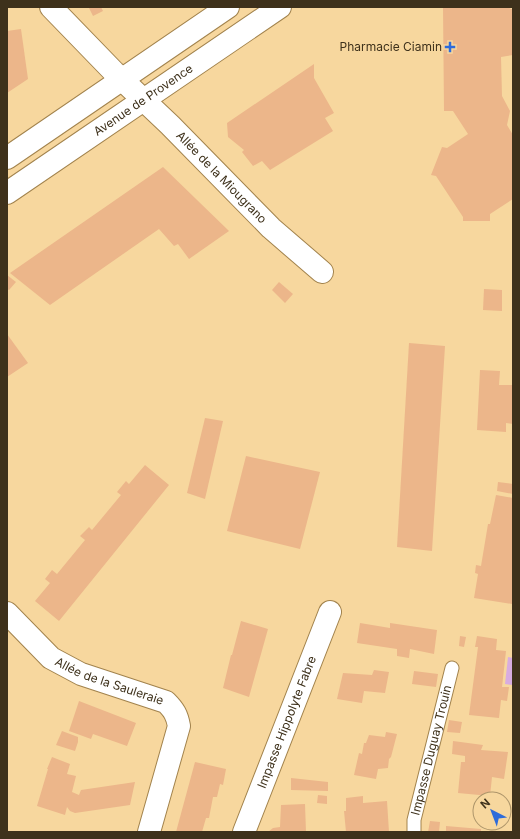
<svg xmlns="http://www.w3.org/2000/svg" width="520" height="839" font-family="Inter,sans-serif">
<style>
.water{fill:#d8ace0}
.building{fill:#ecb68a}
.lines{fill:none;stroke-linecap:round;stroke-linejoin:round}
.lane-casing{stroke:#a2834d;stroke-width:15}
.street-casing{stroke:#a2834d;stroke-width:24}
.primary-casing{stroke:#a2834d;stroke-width:24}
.lane{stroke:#fff;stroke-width:13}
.street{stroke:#fff;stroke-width:22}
.primary{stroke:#fff;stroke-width:22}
.poi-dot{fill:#2e6bd9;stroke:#f7d79e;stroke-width:1.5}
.labels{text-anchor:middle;stroke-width:3;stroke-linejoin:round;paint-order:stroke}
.poi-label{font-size:12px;fill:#3e311b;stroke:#f7d79e;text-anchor:end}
.street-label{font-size:12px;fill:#3e311b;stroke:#f7d79e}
</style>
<rect width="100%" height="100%" fill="#f7d79e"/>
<polygon class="water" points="508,657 513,658 513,685 505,684"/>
<g class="building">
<polygon points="90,7 101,7 103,11 93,16 89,8"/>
<polygon points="443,7 508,7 511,9 513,9 513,55 501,57 502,96 510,111 507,125 513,135 513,199 490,214 490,221 463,221 463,217 436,176 431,175 442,147 447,148 468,134 453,111 444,111"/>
<polygon points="21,29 28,79 7,93 7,31"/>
<polygon points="314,64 314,78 334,113 325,118 333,131 270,170 262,161 253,166 242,152 244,150 228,137 227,123"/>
<polygon points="163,167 229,231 189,259 178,244 174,246 159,229 50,305 10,273"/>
<polygon points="7,275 16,282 9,290 7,289"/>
<polygon points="279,282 293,294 285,303 272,290"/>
<polygon points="484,289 502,290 502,311 483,310"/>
<polygon points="7,334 28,363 7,377"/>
<polygon points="409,343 445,346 432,551 397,547"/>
<polygon points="480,370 500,371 499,385 513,385 513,424 506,423 506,432 477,430"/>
<polygon points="205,418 223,421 205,499 187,493"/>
<polygon points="246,456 320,472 300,549 227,531"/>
<polygon points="145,465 169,485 59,621 35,601 50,583 45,579 52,570 57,574 85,540 80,536 89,527 92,530 121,495 117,492 126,481 129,484"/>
<polygon points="498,482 513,484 513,494 497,491"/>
<polygon points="496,495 513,498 513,591 512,604 474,598 478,574 475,573 476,565 481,566 488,524 490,524"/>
<polygon points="241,621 268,629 249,697 223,688 231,655 232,655"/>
<polygon points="360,623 390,628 390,623 437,630 434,654 410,649 409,658 397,656 397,649 357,643"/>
<polygon points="460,636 466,637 464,647 459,646"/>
<polygon points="477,636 497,639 496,650 506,651 502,687 509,687 507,701 501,700 499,718 469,715 478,647 475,647"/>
<polygon points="374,670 389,672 385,693 364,691 362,703 337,699 343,673 372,675"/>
<polygon points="414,671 438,674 436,687 412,684"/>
<polygon points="79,701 136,723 127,746 93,734 91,739 69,731"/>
<polygon points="449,720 462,722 460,733 447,732"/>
<polygon points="62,731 78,737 78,742 75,751 56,745"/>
<polygon points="386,732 397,734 391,757 389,759 388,768 378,769 376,779 354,775 359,753 362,754 364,743 366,743 369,735 385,737"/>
<polygon points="453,741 483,745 481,750 508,752 504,779 492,777 490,796 458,793 461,762 465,762 465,756 452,754"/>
<polygon points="52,757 70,764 67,774 76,776 72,792 79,795 81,790 135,782 130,805 75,813 70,811 67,807 65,815 37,806 48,769 47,769"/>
<polygon points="195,762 226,769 223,785 220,784 217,797 213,797 209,818 206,818 202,832 176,832"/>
<polygon points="291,778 328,782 328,791 291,790"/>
<polygon points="318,795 327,796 327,804 317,803"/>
<polygon points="363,796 363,803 387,801 389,832 346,832 344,811 346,811 346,798"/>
<polygon points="305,804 306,832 268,832 273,828 280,827 281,805"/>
<polygon points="430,821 440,822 439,832 428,832"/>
<polygon points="446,826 481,829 481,832 446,832"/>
</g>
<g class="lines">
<g class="lane-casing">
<g id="lane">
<path id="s1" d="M414,832V820L452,668"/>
</g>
</g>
<g class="street-casing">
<g id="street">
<path id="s2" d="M51,7L114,72L170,125L271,228L322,272"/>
<path id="s3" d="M7,613L51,658L81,674L166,702C174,710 177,715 179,726L149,832"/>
<path id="s4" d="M244,832L330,612"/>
</g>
</g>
<g class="primary-casing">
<g id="primary">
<polyline points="7,158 228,7"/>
<path id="s5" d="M7,193L280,7"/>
</g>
</g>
<use href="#lane" class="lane"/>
<use href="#street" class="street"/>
<use href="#primary" class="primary"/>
</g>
<path class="poi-dot" d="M448 41h4v4h4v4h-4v4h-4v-4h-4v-4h4z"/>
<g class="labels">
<g class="poi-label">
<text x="442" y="51">Pharmacie Ciamin</text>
</g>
<g class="street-label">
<text dy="4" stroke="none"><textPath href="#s5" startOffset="165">Avenue de Provence</textPath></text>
<text dy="4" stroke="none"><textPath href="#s2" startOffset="241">Allée de la Miougrano</textPath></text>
<text dy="4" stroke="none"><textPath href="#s3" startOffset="126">Allée de la Sauleraie</textPath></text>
<text dy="4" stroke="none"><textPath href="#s4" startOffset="118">Impasse Hippolyte Fabre</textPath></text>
<text dy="4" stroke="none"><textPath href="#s1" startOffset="84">Impasse Duguay Trouin</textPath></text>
</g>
</g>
<rect width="520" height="839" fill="none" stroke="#3e311b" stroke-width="16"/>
<g transform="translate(492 811) rotate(318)"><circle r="19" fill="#f7d79e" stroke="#ad956a"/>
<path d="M0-3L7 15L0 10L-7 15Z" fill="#2e6bd9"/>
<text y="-6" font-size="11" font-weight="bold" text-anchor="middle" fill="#3e311b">N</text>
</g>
</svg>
